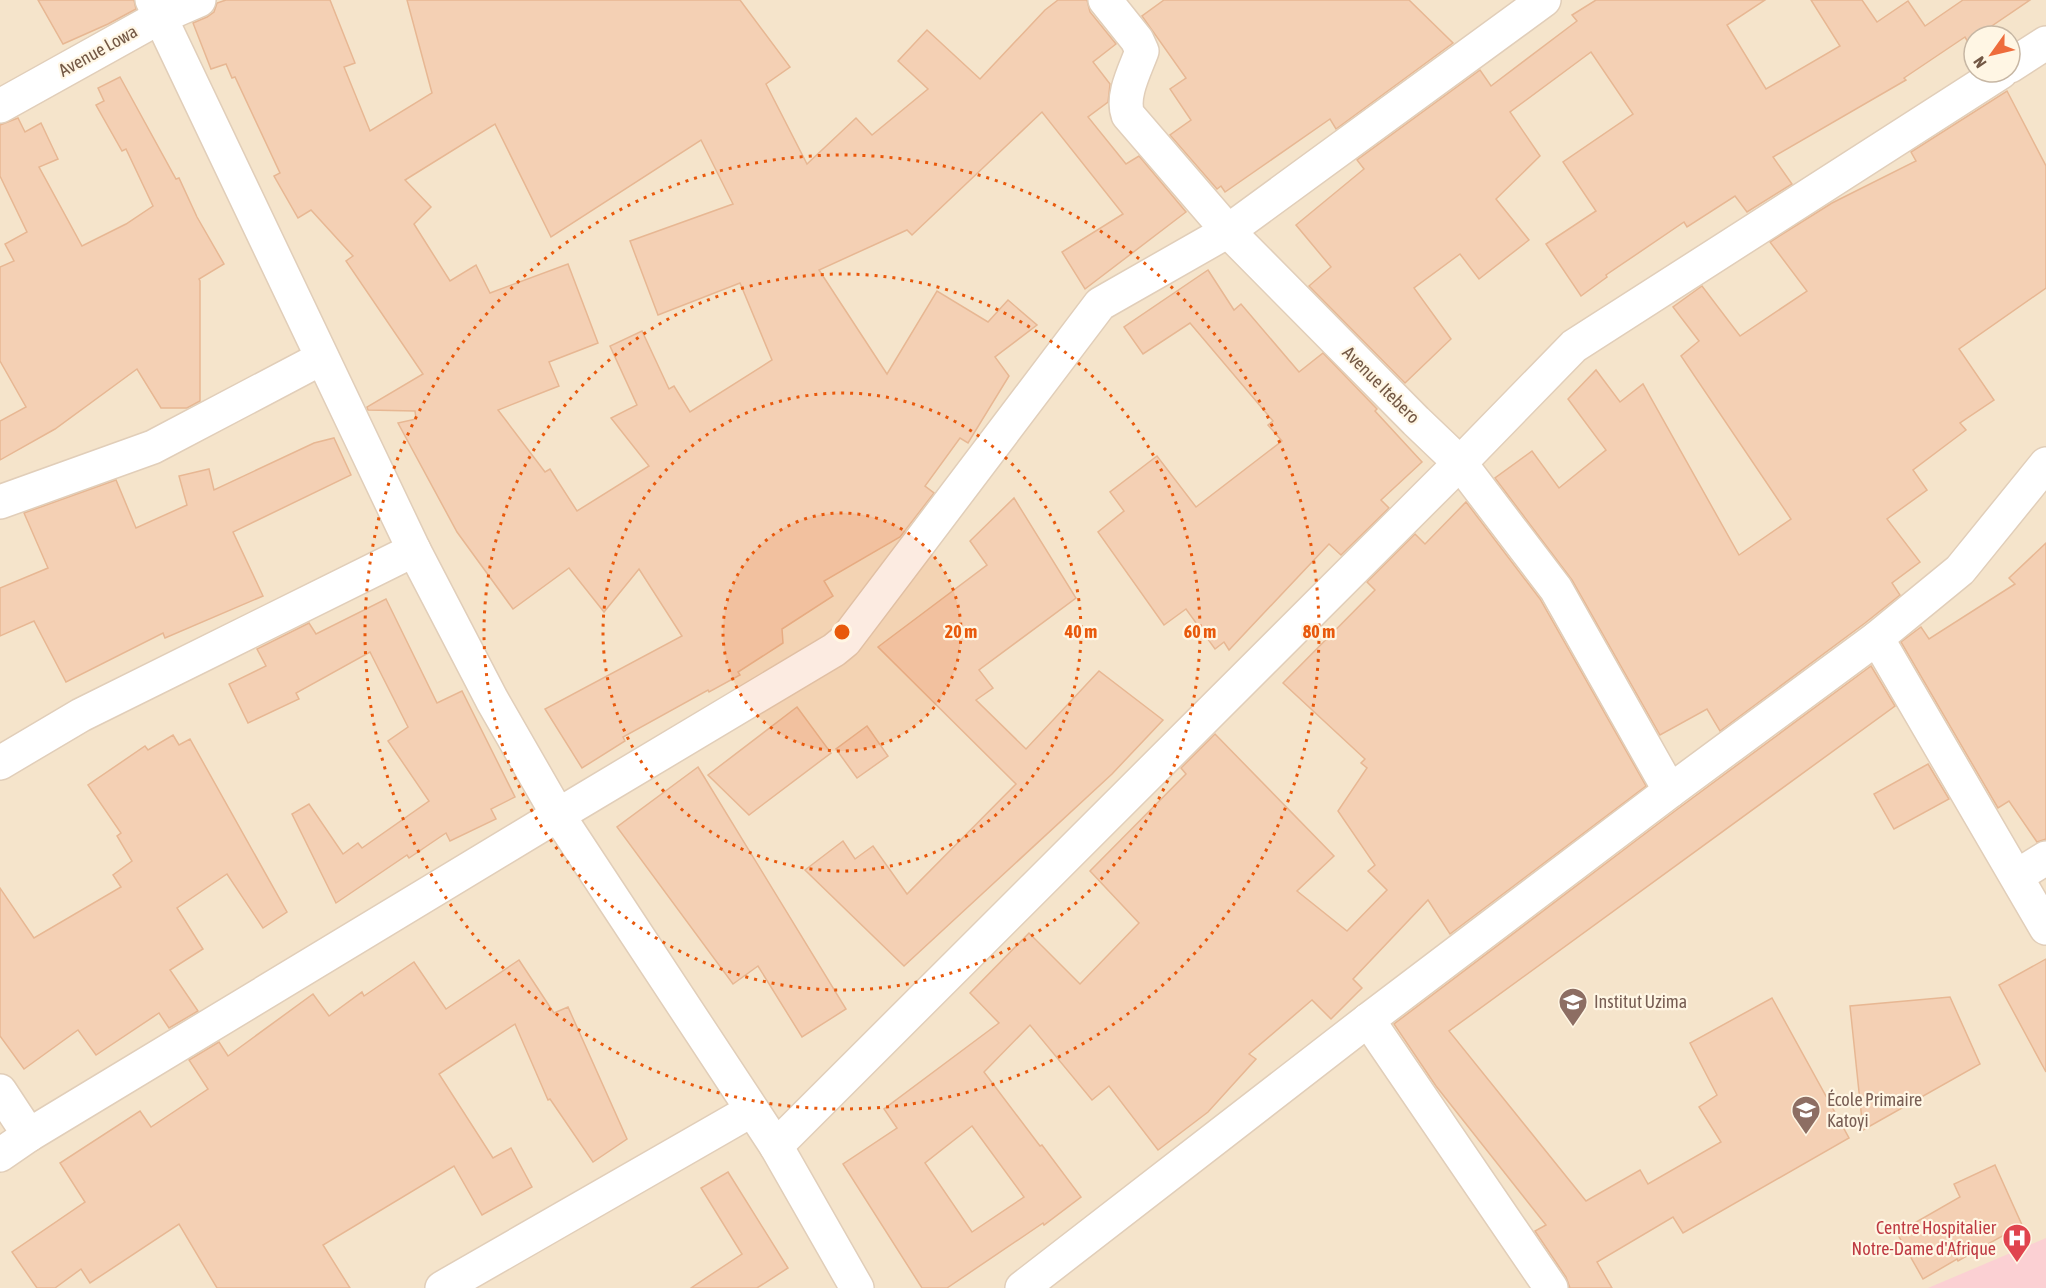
<svg xmlns="http://www.w3.org/2000/svg" width="2046" height="1288" font-family="'Asap Condensed',sans-serif">
<style>
.residential{fill:#f5e4cb;fill-rule:evenodd}
.medical{fill:#fbd0d3}
.building{fill:#f4d0b4;stroke:#e7b793;stroke-width:1.5;fill-rule:evenodd}
.lines{fill:none;stroke-linecap:round;stroke-linejoin:round}
.minor-casing{stroke:#e1ceb9;stroke-width:36}
.tertiary-casing{stroke:#e1ceb9;stroke-width:36}
.minor{stroke:#fff;stroke-width:33}
.tertiary{stroke:#fff;stroke-width:33}
.ring{fill:none;stroke:#e8590c;stroke-width:3;stroke-dasharray:3 6}
.labels{text-anchor:middle;stroke-width:4.5;stroke-linejoin:round;paint-order:stroke}
.street-label{font-size:18px;fill:#735845;stroke:#fff6e4}
.education-label{font-size:18px;fill:#785e54;stroke:#fff6e4;text-anchor:start}
.health-label{font-size:18px;fill:#be3a42;stroke:#fff6e4;text-anchor:end}
.centre{fill:#e8590c;stroke:#fff6e4;stroke-width:3}
.ring-label{font-size:18px;text-anchor:middle;font-weight:bold;fill:#e8590c;stroke:#fff6e4;stroke-width:4.5;stroke-linejoin:round;paint-order:stroke}
</style>
<rect width="100%" height="100%" fill="#fdf2dd"/>
<path class="residential" d="M0,0H2046V1288H0ZM1974,36H2010V72H1974Z"/>
<polygon class="medical" points="2046,1238 2046,1288 1928,1288"/>
<g class="building">
<polygon points="38,0 134,0 136,9 108,24 63,44"/>
<path d="M226,0H330L355,63L344,67L370,131L432,93L407,0H740L790,67L766,84L807,164L856,118L872,135L928,89L898,61L927,30L980,79L1045,10L1058,0H1087L1090,12L1116,44L1093,62L1110,84L1108,102L1088,117L1126,164L1139,156L1186,212L1085,289L1062,252L1123,214L1042,112L912,235L907,230L819,270L887,374L937,291L988,322L1008,300L1037,325L995,357L1009,376L968,443L960,438L925,486L934,493L900,537L824,581L833,596L782,629L783,643L738,672L740,675L709,692L708,690L623,737L625,741L582,768L545,709L682,636L639,569L604,612L569,568L513,609L457,532L398,423L416,419L415,411L368,410L367,407L423,374L346,261L353,256L311,210L298,218L274,176L280,173L235,77L232,78L226,64L211,69L193,23L207,17L214,12L217,3ZM495,124L551,237L701,140L733,204L630,241L658,315L740,283L772,360L690,412L674,386L669,389L642,331L610,346L637,405L611,418L649,466L577,511L550,469L545,472L498,410L559,386L549,362L598,343L568,264L490,293L476,265L450,281L414,224L431,207L405,180Z"/>
<polygon points="1164,0 1409,0 1453,43 1336,129 1330,119 1225,192 1221,186 1217,189 1170,135 1191,120 1170,89 1186,78 1142,16"/>
<polygon points="1596,0 1765,0 1727,25 1766,89 1840,46 1811,0 1862,0 1877,22 1908,1 1925,26 1963,0 2030,0 1977,36 1974,36 1968,42 1965,37 1904,78 1906,80 1773,157 1792,184 1747,212 1735,196 1687,227 1684,222 1606,275 1607,277 1581,296 1546,244 1596,211 1563,162 1633,114 1591,52 1510,112 1540,156 1496,199 1529,240 1479,279 1460,254 1414,288 1451,339 1405,383 1309,286 1331,267 1296,225 1364,169 1357,160 1480,70 1491,86 1577,21 1572,15"/>
<polygon points="120,77 176,179 179,178 197,217 224,264 199,279 200,281 200,401 187,408 161,408 137,369 55,429 0,460 0,421 26,407 0,361 0,267 14,261 5,244 27,232 0,176 0,125 18,118 25,132 41,123 58,159 39,167 82,246 126,224 153,206 126,149 122,151 96,105 104,101 98,88"/>
<polygon points="2007,91 2046,166 2046,288 1959,349 1994,400 1960,423 1966,430 1913,470 1927,490 1887,519 1920,562 1892,583 1900,595 1865,623 1720,731 1707,709 1660,735 1572,580 1495,478 1532,451 1559,488 1606,450 1568,399 1596,370 1620,402 1643,384 1739,555 1791,519 1681,356 1699,341 1673,307 1702,286 1740,336 1807,291 1770,242 1832,203 1916,161 1911,152"/>
<polygon points="1208,270 1234,310 1241,304 1299,372 1323,353 1377,409 1375,411 1422,462 1381,500 1389,508 1341,555 1329,544 1229,650 1224,642 1215,649 1186,609 1164,625 1098,532 1124,511 1110,492 1157,456 1196,507 1282,441 1268,425 1273,421 1190,323 1143,354 1124,327"/>
<polygon points="334,438 351,475 233,532 263,596 165,638 163,633 66,682 34,621 0,636 0,588 48,568 24,513 116,480 136,528 187,505 179,476 209,469 214,490 314,443"/>
<polygon points="1014,498 1076,598 979,670 993,688 976,700 1026,749 1099,671 1163,720 1112,774 904,966 805,870 843,841 855,859 873,846 907,894 1016,784 878,647 987,565 970,541"/>
<path d="M1466,502L1540,599L1646,786L1450,934L1428,900L1353,979L1362,988L1331,1019L1312,1000L1249,1054L1256,1059L1208,1112L1158,1150L1109,1086L1092,1100L1030,1025L984,1072L1040,1146L1042,1145L1081,1197L1044,1225L1043,1223L947,1288H922L843,1164L897,1128L884,1109L999,1023L970,993L1029,933L1080,984L1139,923L1090,871L1186,774L1181,768L1215,734L1334,856L1297,891L1347,931L1387,890L1368,871L1375,865L1338,811L1367,768L1361,763L1365,759L1283,683L1375,590L1367,582L1415,534L1425,544ZM972,1126L1024,1197L972,1232L925,1163Z"/>
<polygon points="2046,543 2046,839 2037,842 2009,801 1998,808 1901,642 1921,627 1929,639 2015,584 2009,578"/>
<polygon points="386,599 437,703 462,691 515,797 491,809 496,819 450,841 446,833 409,858 407,855 336,903 292,814 309,804 343,854 358,843 362,848 429,801 388,741 408,727 370,652 296,693 299,699 248,723 229,684 266,666 257,649 309,623 316,634"/>
<polygon points="1871,666 1895,706 1449,1031 1586,1201 1640,1170 1648,1184 1721,1142 1699,1107 1717,1095 1690,1043 1772,998 1849,1138 1683,1233 1673,1217 1597,1262 1612,1288 1570,1288 1566,1277 1535,1231 1546,1225 1436,1086 1394,1024 1675,811"/>
<polygon points="797,707 831,753 749,815 708,775"/>
<polygon points="867,726 888,756 857,778 836,749"/>
<polygon points="173,735 179,745 190,739 287,912 263,928 227,874 177,908 203,949 170,970 198,1011 169,1028 159,1013 96,1055 78,1030 24,1069 0,1036 0,888 34,938 121,887 113,875 132,861 117,836 121,833 88,785 145,746 148,750"/>
<polygon points="1928,764 1949,799 1894,829 1874,794"/>
<polygon points="698,767 846,1009 802,1037 758,966 733,984 617,827"/>
<polygon points="2046,959 2046,1072 1999,985"/>
<polygon points="519,960 554,1013 568,1007 627,1139 593,1162 550,1099 548,1100 515,1024 439,1074 493,1158 511,1148 532,1187 482,1215 454,1166 323,1245 350,1288 217,1288 179,1224 90,1283 81,1269 55,1288 37,1288 12,1252 85,1202 60,1163 140,1111 151,1127 208,1089 189,1060 219,1042 228,1056 313,994 329,1016 362,992 364,996 414,962 446,1009"/>
<polygon points="1950,997 1980,1064 1863,1130 1850,1006"/>
<polygon points="1995,1165 2022,1225 1958,1261 1957,1259 1923,1279 1897,1233 1960,1197 1954,1184"/>
<polygon points="728,1172 788,1268 757,1288 691,1288 742,1254 701,1188"/>
</g>
<g class="lines">
<g class="minor-casing">
<g id="minor">
<path d="M1105,0L1137,40L1142,51C1135,70 1121,96 1128,115L1228,231L1416,421L1460,463L1556,589L1670,791"/>
<polyline points="2010,66 2046,43"/>
<polyline points="0,106 160,17 199,0"/>
<polyline points="0,502 153,447 322,358"/>
<polyline points="1877,638 2046,928"/>
<polyline points="0,763 81,715 414,550"/>
<polyline points="2017,876 2046,858"/>
<polyline points="1368,1020 1551,1288"/>
<polyline points="0,1091 29,1135"/>
<polyline points="776,1146 1460,463 1574,346 2001,72"/>
<polyline points="0,1155 29,1135 558,815 834,650 845,641 1100,304 1228,231 1544,0"/>
<polyline points="442,1288 752,1110"/>
<polyline points="1022,1288 1368,1020 1670,791 1877,638 1960,570 2046,464"/>
</g>
</g>
<g class="tertiary-casing">
<polyline id="tertiary" points="152,0 414,550 492,700 558,815 776,1146 857,1288"/>
</g>
<use href="#minor" class="minor"/>
<use href="#tertiary" class="tertiary"/>
</g>
<circle cx="842" cy="632" r="119" fill="#e8590c" fill-opacity=".12"/>
<g class="ring">
<circle cx="842" cy="632" r="119"/>
<circle cx="842" cy="632" r="239"/>
<circle cx="842" cy="632" r="358"/>
<circle cx="842" cy="632" r="477"/>
</g>
<defs>
<g id="school-pin" transform="scale(1.5)"><path d="M0 17L-7.5 6A9.5 9.5 0 1 1 7.5 6Z" fill="#8d6e63" stroke="#fff6e4"/><path d="M0-5L7-2L0 1L-7-2ZM-4 1L0 2.5L4 1V4Q0 6-4 4Z" fill="#fff"/></g>
<g id="hospital-pin" transform="scale(1.5)"><path d="M0 17L-7.5 6A9.5 9.5 0 1 1 7.5 6Z" fill="#e0444e" stroke="#fff6e4"/><path d="M-5-5h3v3.5h4V-5h3V5h-3V1.5h-4V5h-3Z" fill="#fff"/></g>
</defs>
<g fill-rule="evenodd">
<use href="#school-pin" x="1573" y="1002"/>
<use href="#school-pin" x="1806" y="1110"/>
<use href="#hospital-pin" x="2017" y="1238"/>
</g>
<g class="labels">
<g class="street-label">
<text transform="translate(98 51) rotate(-29)" y="6">Avenue Lowa</text>
<text transform="translate(1381 385) rotate(45)" y="6">Avenue Itebero</text>
</g>
<g class="education-label">
<text x="1594" y="1008">Institut Uzima</text>
<text x="1827" y="1106">École Primaire<tspan x="1827" dy="21">Katoyi</tspan></text>
</g>
<g class="health-label">
<text x="1996" y="1234">Centre Hospitalier<tspan x="1996" dy="21">Notre-Dame d'Afrique</tspan></text>
</g>
</g>
<circle cx="842" cy="632" r="9" class="centre"/>
<g class="ring-label">
<text x="961" y="638">20 m</text>
<text x="1081" y="638">40 m</text>
<text x="1200" y="638">60 m</text>
<text x="1319" y="638">80 m</text>
</g>
<g transform="translate(1992 54) rotate(236)"><circle r="28" fill="#fff6e4" stroke="#c7b7a4" stroke-width="1.5"/>
<path d="M0-4.5L10 22L0 15L-10 22Z" fill="#ee6c3b"/>
<text y="-9" font-size="16" font-weight="bold" text-anchor="middle" fill="#735845">N</text>
</g>
</svg>
